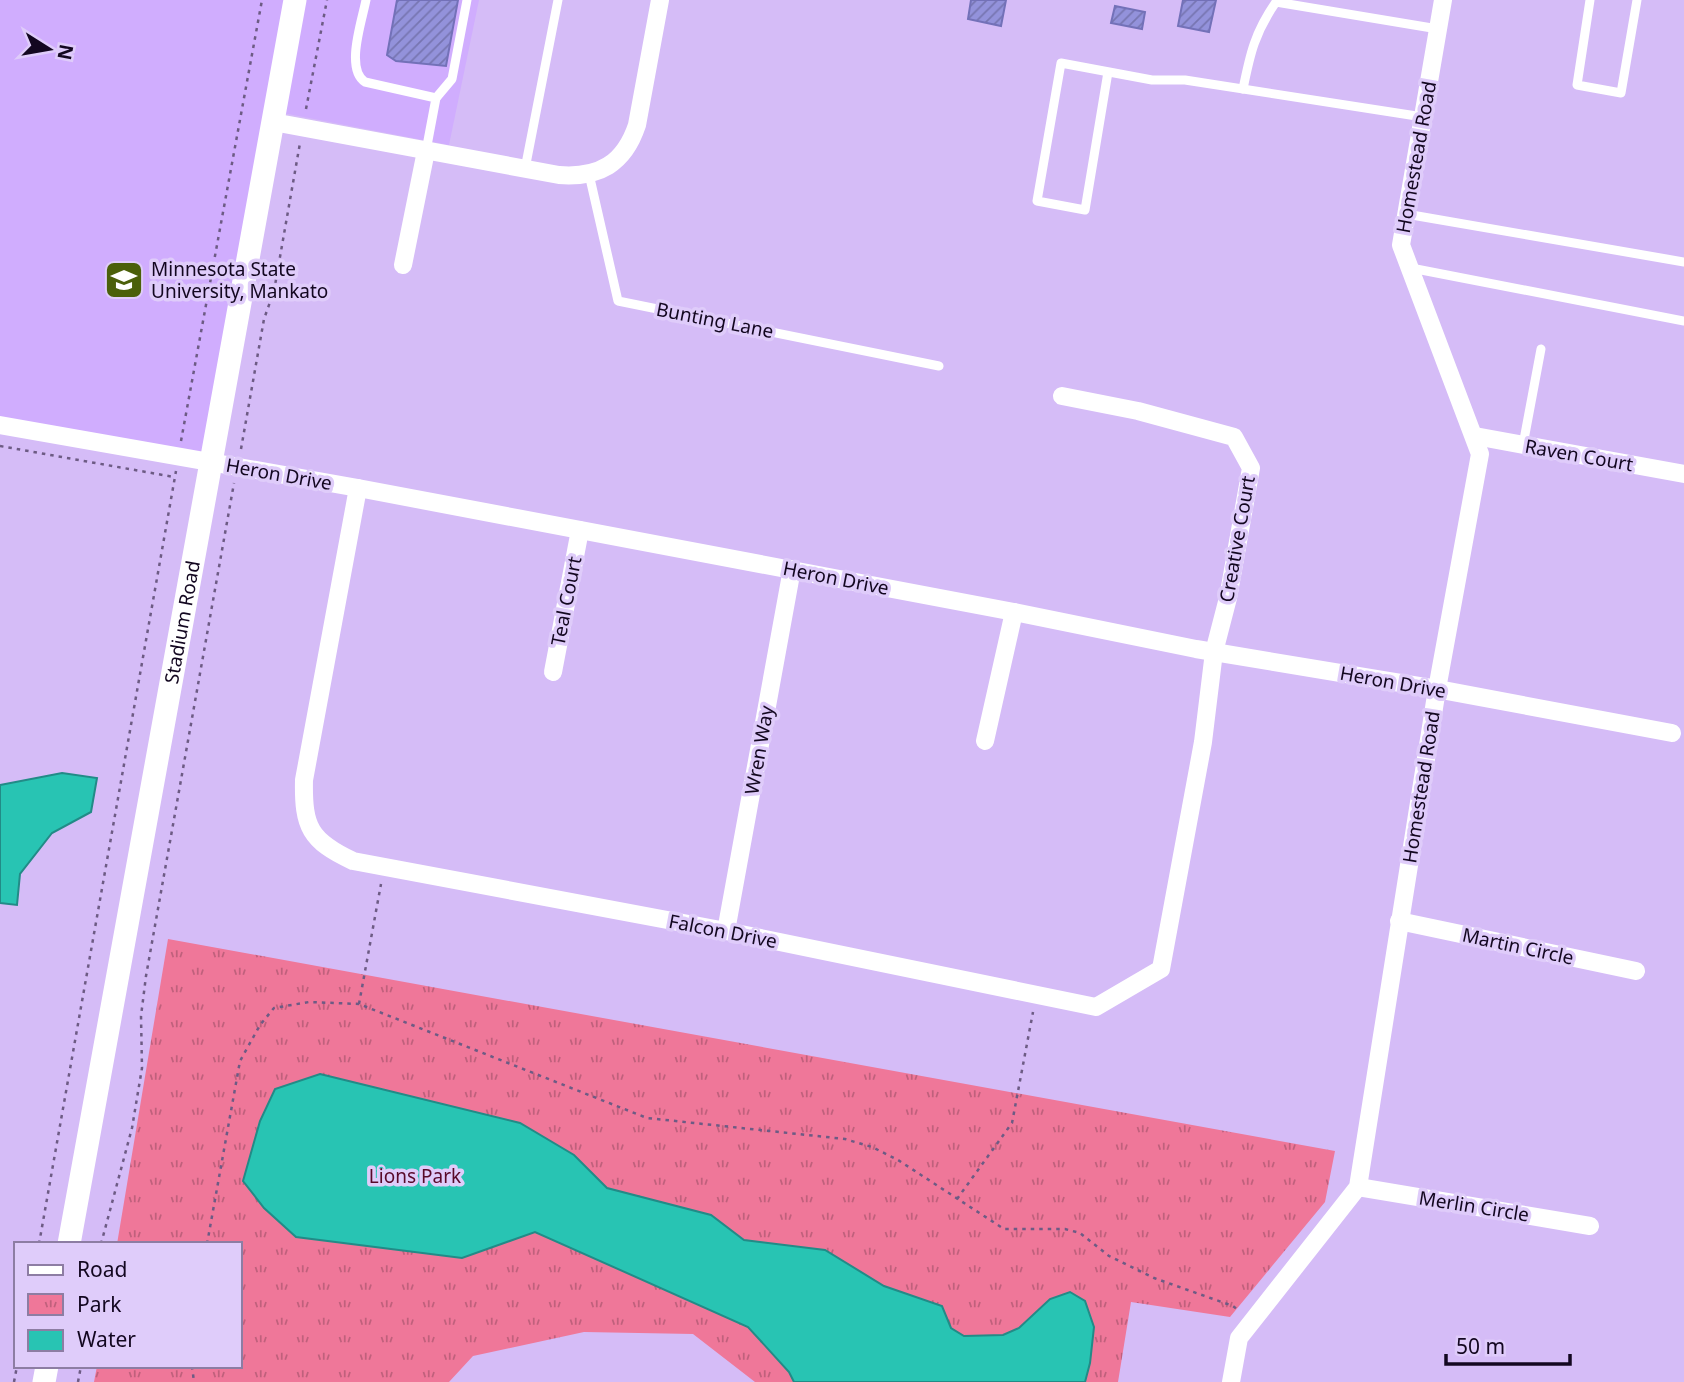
<svg xmlns="http://www.w3.org/2000/svg" width="1684" height="1382" font-family="'Noto Sans',sans-serif">
<style>
.built{fill:#d0adfe}
.park{fill:url(#park-tufts)}
.water{fill:#28c4b3;stroke:#228b87;stroke-width:2}
.building{fill:url(#building-hatch);stroke:#7371b8;stroke-width:2}
.lines{fill:none;stroke-linecap:round;stroke-linejoin:round}
.path{stroke:#6d5b84;stroke-width:2.5;stroke-dasharray:3.5 5;stroke-linecap:butt}
.service{stroke:#fff;stroke-width:9}
.minor{stroke:#fff;stroke-width:18}
.tertiary{stroke:#fff;stroke-width:23}
.labels{text-anchor:middle;stroke-width:7;stroke-linejoin:round;paint-order:stroke}
.street-label{font-size:19px;fill:#130720;stroke:#dfccfa}
.poi-label{font-size:19px;fill:#130720;stroke:#dfccfa;text-anchor:start}
.park-label{font-size:19px;fill:#580929;stroke:#dfccfa}
</style>
<defs>
<pattern id="park-tufts" width="24" height="20" patternUnits="userSpaceOnUse" patternTransform="scale(1.75)"><rect width="24" height="20" fill="#ef7799"/><path d="M3 7l-1-3M5 7V3M7 7l1-3M15 17l-1-3M17 17v-4M19 17l1-3" fill="none" stroke="#c0607c"/></pattern>
<pattern id="building-hatch" width="6" height="6" patternUnits="userSpaceOnUse" patternTransform="scale(1.75)"><rect width="6" height="6" fill="#9392db"/><path d="M-1 1l2-2M0 6l6-6M5 7l2-2" fill="none" stroke="#7775b1"/></pattern>
</defs>
<rect width="100%" height="100%" fill="#d5bcf7"/>
<polygon class="built" points="0,0 479,0 449,145 283,113 210,462 0,425"/>
<polygon class="park" points="168,939 1335,1151 1325,1202 1230,1317 1131,1302 1118,1382 755,1382 693,1334 584,1332 473,1356 449,1382 94,1382 97,1366 240,1366 240,1244 117,1244"/>
<g class="water">
<polygon points="62,773 97,778 91,812 52,833 20,874 17,905 0,903 0,785"/>
<polygon points="320,1074 520,1123 574,1155 607,1188 711,1215 744,1240 825,1250 884,1286 942,1306 951,1328 964,1336 1003,1335 1019,1328 1050,1299 1070,1292 1085,1301 1094,1327 1090,1363 1085,1382 794,1382 789,1372 748,1327 535,1232 462,1258 296,1237 264,1208 243,1181 260,1121 275,1089"/>
</g>
<g class="building">
<polygon points="397,0 458,0 446,66 396,61 387,55"/>
<polygon points="971,0 1006,0 1001,26 968,19"/>
<polygon points="1183,0 1216,0 1209,32 1178,26"/>
<polygon points="1115,6 1145,12 1142,29 1111,23"/>
</g>
<g class="lines">
<g class="path">
<polyline points="306,109 327,0"/>
<polyline points="181,441 262,0"/>
<polyline points="0,446 174,477"/>
<polyline points="241,449 264,319 274,291 300,143"/>
<polyline points="359,1004 381,884"/>
<polyline points="957,1199 1012,1123 1033,1012"/>
<polyline points="39,1244 176,471"/>
<polyline points="101,1244 132,1128 142,1068 141,1016 146,976 234,483"/>
<polyline points="207,1244 240,1061 260,1025 274,1008 309,1002 359,1004 647,1118 845,1139 872,1147 898,1160 1004,1229 1065,1229 1080,1233 1109,1256 1154,1278 1233,1306 1238,1310"/>
<polyline points="192,1366 194,1382"/>
<polyline points="14,1382 17,1366"/>
<polyline points="78,1382 81,1366"/>
</g>
<g class="service">
<path d="M366,0C362,21 345,69 365,82L436,98L426,151"/>
<polyline points="1590,0 1577,85 1621,93 1637,0"/>
<polyline points="1108,72 1085,210 1037,201 1061,63 1152,80 1185,80 1423,117"/>
<path d="M1243,89C1250,54 1255,32 1276,2L1438,29"/>
<polyline points="436,98 452,79 467,0"/>
<polyline points="525,169 558,0"/>
<polyline points="589,174 618,301 939,366"/>
<polyline points="1406,214 1684,262"/>
<polyline points="1411,268 1684,321"/>
<polyline points="1523,445 1541,349"/>
</g>
<g class="minor">
<path d="M273,122L559,175C599,178 624,164 637,125L660,0"/>
<polyline points="403,265 426,151"/>
<polyline points="0,425 358,488 1014,612 1196,649 1437,689 1672,733"/>
<polyline points="1475,436 1684,474"/>
<path d="M358,488L304,780C303,827 310,841 353,861L726,931L1096,1007L1161,969L1203,742L1214,652L1228,598L1251,468L1234,437L1138,411L1062,396"/>
<polyline points="553,672 580,530"/>
<polyline points="985,741 1014,612"/>
<polyline points="1399,921 1636,971"/>
<polyline points="726,931 792,569"/>
<polyline points="1358,1187 1590,1226"/>
<polyline points="1231,1382 1239,1338 1358,1187 1437,689 1480,454 1401,245 1443,0"/>
</g>
<g class="tertiary">
<path id="s1" d="M69,1244L295,0"/>
<polyline points="44,1382 47,1366"/>
</g>
</g>
<defs>
<g id="university-square" transform="scale(2.0125)"><rect x="-9" y="-9" width="18" height="18" rx="4" fill="#4b600a" stroke="#dfccfa"/><path d="M0-5L7-2L0 1L-7-2ZM-4 1L0 2.5L4 1V4Q0 6-4 4Z" fill="#fff"/></g>
</defs>
<g fill-rule="evenodd">
<use href="#university-square" x="124" y="280"/>
</g>
<g class="labels">
<g class="street-label">
<text transform="translate(1416 157) rotate(-80)" y="7">Homestead Road</text>
<text transform="translate(715 320) rotate(11)" y="7">Bunting Lane</text>
<text transform="translate(1579 455) rotate(10)" y="7">Raven Court</text>
<text transform="translate(279 474) rotate(10)" y="7">Heron Drive</text>
<text transform="translate(1237 539) rotate(-80)" y="7">Creative Court</text>
<text transform="translate(836 578) rotate(11)" y="7">Heron Drive</text>
<text transform="translate(566 601) rotate(-79)" y="7">Teal Court</text>
<text dy="7" stroke="none"><textPath href="#s1" startOffset="632">Stadium Road</textPath></text>
<text transform="translate(1393 682) rotate(10)" y="7">Heron Drive</text>
<text transform="translate(759 750) rotate(-80)" y="7">Wren Way</text>
<text transform="translate(1421 787) rotate(-81)" y="7">Homestead Road</text>
<text transform="translate(723 931) rotate(11)" y="7">Falcon Drive</text>
<text transform="translate(1518 946) rotate(12)" y="7">Martin Circle</text>
<text transform="translate(1474 1206) rotate(9)" y="7">Merlin Circle</text>
</g>
<g class="poi-label">
<text x="151" y="276">Minnesota State<tspan x="151" dy="22">University, Mankato</tspan></text>
</g>
<g class="park-label">
<text x="415" y="1183">Lions Park</text>
</g>
</g>
<rect x="14" y="1242" width="228" height="126" fill="#dfccfa" stroke="#8d7da3" stroke-width="2"/>
<rect x="28" y="1265" width="35" height="10" fill="#ffffff" stroke="#8d7da3" stroke-width="2"/>
<text x="77" y="1277" font-size="21" fill="#130720">Road</text>
<rect x="28" y="1294" width="35" height="21" fill="url(#park-tufts)" stroke="#8d7da3" stroke-width="2"/>
<text x="77" y="1312" font-size="21" fill="#130720">Park</text>
<rect x="28" y="1330" width="35" height="21" fill="#28c4b3" stroke="#8d7da3" stroke-width="2"/>
<text x="77" y="1347" font-size="21" fill="#130720">Water</text>
<g transform="translate(49 49) rotate(101)" stroke="#dfccfa" stroke-width="5" paint-order="stroke">
<path d="M0-5L12 26L0 18L-12 26Z" fill="#130720"/>
<text y="-10" font-size="19" font-weight="bold" text-anchor="middle" fill="#130720">N</text>
</g>
<path d="M1446 1354v10h124v-10" fill="none" stroke="#130720" stroke-width="3.5"/>
<text x="1456" y="1354" font-size="21" fill="#130720" stroke="#dfccfa" stroke-width="5" paint-order="stroke">50 m</text>
</svg>
